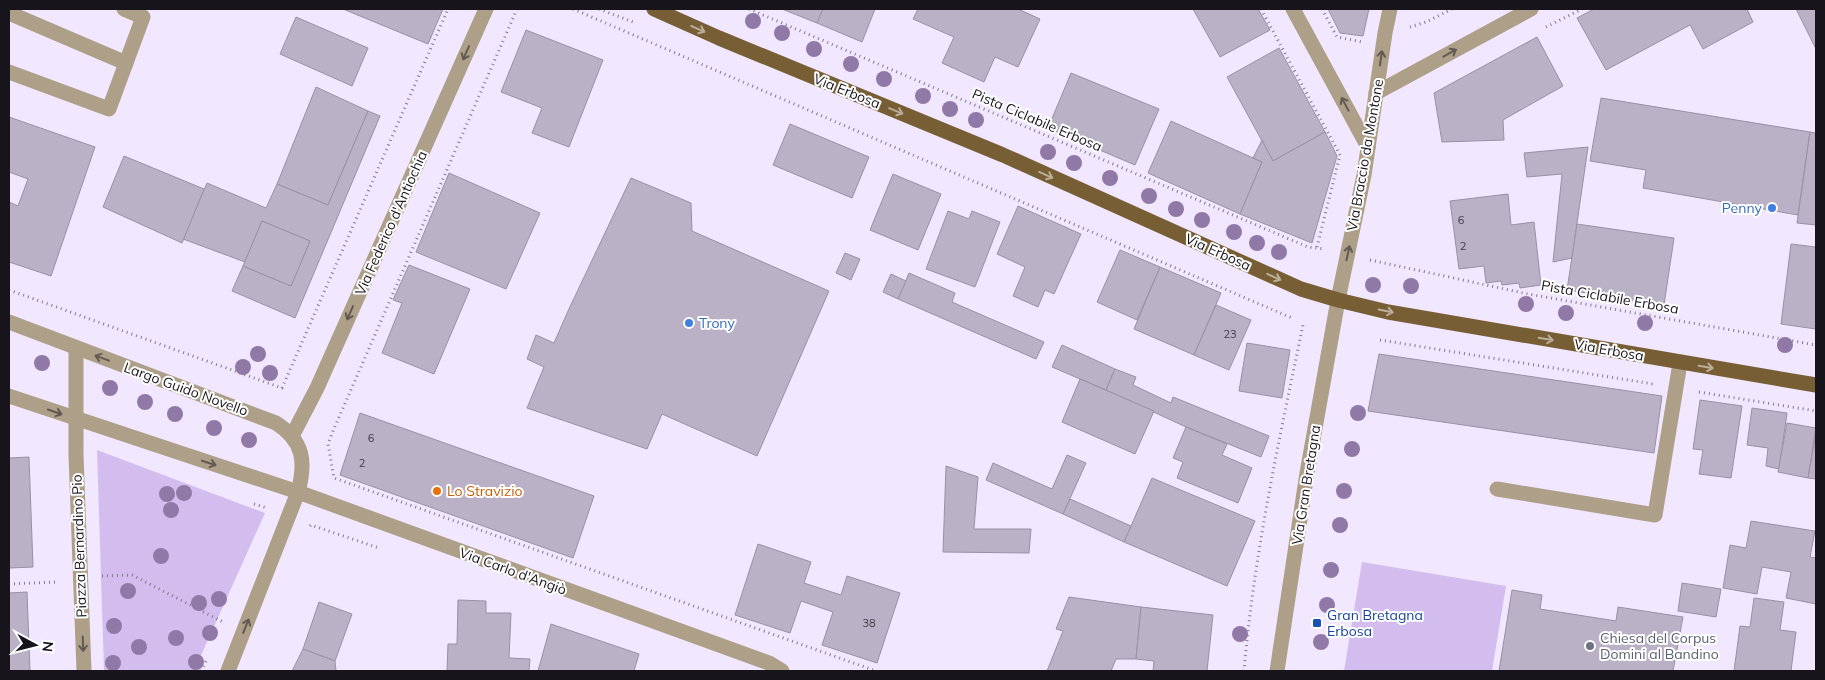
<svg xmlns="http://www.w3.org/2000/svg" width="1825" height="680" font-family="Mulish,sans-serif">
<style>
.green{fill:#d3bdef}
.building{fill:#bab1c7;stroke:#9990a6}
.lines{fill:none;stroke-linecap:round;stroke-linejoin:round}
.path{stroke:#827b8a;stroke-width:3;stroke-dasharray:1 4;stroke-linecap:butt}
.minor{stroke:#ad9f88;stroke-width:15}
.major{stroke:#775e34;stroke-width:15}
.tree{fill:#9079a7}
.oneway{stroke:#bbae9a}
.oneway2{stroke:#625a52}
.shop-dot{fill:#3f7fe0;stroke:#fff;stroke-width:2}
.food-dot{fill:#e8710a;stroke:#fff;stroke-width:2}
.transit-dot{fill:#1a4fb4;stroke:#fff;stroke-width:2}
.worship-dot{fill:#6b7280;stroke:#fff;stroke-width:2}
.labels{text-anchor:middle;stroke-width:4;stroke-linejoin:round;paint-order:stroke}
.number-label{font-size:11px;fill:#403b47}
.street-label{font-size:14px;fill:#18141c;stroke:#fff}
.shop-label{font-size:14px;fill:#366cbe;stroke:#fff;text-anchor:end}
.food-label{font-size:14px;fill:#c56008;stroke:#fff;text-anchor:start}
.transit-label{font-size:14px;fill:#164399;stroke:#fff;text-anchor:start}
.worship-label{font-size:14px;fill:#5b616d;stroke:#fff;text-anchor:start}
</style>
<rect width="100%" height="100%" fill="#f1e7fe"/>
<g class="green">
<polygon points="97,450 265,513 194,671 104,671"/>
<polygon points="1362,562 1506,586 1492,671 1344,671"/>
</g>
<g class="building">
<polygon points="343,9 443,9 428,44"/>
<polygon points="782,9 823,9 817,23"/>
<polygon points="823,9 875,9 862,42 817,23"/>
<polygon points="918,9 1018,9 1040,19 1018,67 995,57 984,82 942,63 954,37 913,19"/>
<polygon points="1193,9 1258,9 1270,30 1220,57"/>
<polygon points="1328,9 1369,9 1363,36 1340,33"/>
<polygon points="1594,9 1747,9 1753,22 1703,49 1690,25 1606,70 1577,18"/>
<polygon points="1796,9 1816,9 1816,49"/>
<polygon points="296,17 368,48 352,86 280,54"/>
<polygon points="526,30 603,60 569,147 532,133 542,108 501,92"/>
<polygon points="1537,37 1563,86 1503,120 1504,140 1442,142 1434,93"/>
<polygon points="1279,48 1325,132 1273,161 1227,77"/>
<polygon points="1071,73 1159,109 1135,165 1048,128"/>
<polygon points="316,87 368,111 328,205 277,184"/>
<polygon points="1601,98 1810,132 1798,215 1643,188 1646,170 1590,161"/>
<polygon points="368,111 380,116 295,318 232,291 243,266 291,286 310,241 262,221 245,262 183,239 207,183 266,208 277,184 328,205"/>
<polygon points="9,117 95,147 51,276 9,262 9,202 18,206 28,179 9,172"/>
<polygon points="1171,121 1262,162 1240,214 1148,173"/>
<polygon points="790,124 869,157 852,198 773,165"/>
<polygon points="1325,132 1337,156 1312,243 1240,214 1262,162 1253,158 1262,140 1273,161"/>
<polygon points="1810,132 1816,133 1816,225 1797,223"/>
<polygon points="1588,147 1572,258 1553,262 1562,174 1527,177 1524,153"/>
<polygon points="124,156 204,189 182,243 103,207"/>
<polygon points="449,173 540,213 506,289 416,252"/>
<polygon points="893,174 941,194 918,250 870,230"/>
<polygon points="631,178 691,203 692,231 829,291 757,456 662,414 647,449 527,408 544,367 527,359 536,335 554,343 568,311"/>
<polygon points="1508,194 1511,225 1534,222 1541,285 1520,288 1519,283 1502,285 1501,281 1486,283 1484,266 1459,269 1450,201"/>
<polygon points="1018,206 1081,234 1054,294 1045,290 1038,307 1013,296 1025,267 997,254"/>
<polygon points="948,211 969,219 972,211 1000,222 975,287 926,269"/>
<polygon points="262,221 310,241 291,286 243,266"/>
<polygon points="1577,224 1674,238 1664,305 1567,290"/>
<polygon points="1791,244 1816,247 1816,329 1781,324"/>
<polygon points="1120,250 1160,267 1137,320 1097,302"/>
<polygon points="845,253 860,259 851,280 836,273"/>
<polygon points="409,265 470,289 434,374 382,353 402,303 393,300"/>
<polygon points="1160,267 1221,293 1194,355 1134,329"/>
<polygon points="909,273 955,293 952,302 1044,342 1036,359 898,299"/>
<polygon points="891,274 906,281 898,299 883,292"/>
<polygon points="1216,305 1251,320 1229,370 1194,355"/>
<polygon points="1247,343 1290,350 1282,398 1239,391"/>
<polygon points="1062,345 1115,369 1106,390 1052,367"/>
<polygon points="1379,354 1662,396 1654,453 1368,411"/>
<polygon points="1115,369 1136,377 1133,385 1171,403 1173,397 1269,436 1261,457 1186,427 1106,390"/>
<polygon points="1080,379 1154,411 1135,454 1062,422"/>
<polygon points="1700,400 1742,406 1731,478 1699,474 1703,450 1693,449"/>
<polygon points="1752,408 1787,413 1779,469 1766,466 1768,448 1747,445"/>
<polygon points="360,413 594,496 573,558 340,475"/>
<polygon points="1787,423 1816,428 1808,478 1778,472"/>
<polygon points="1186,427 1227,444 1222,455 1252,468 1238,503 1177,478 1183,462 1173,458"/>
<polygon points="1816,433 1816,479 1808,478"/>
<polygon points="1067,455 1086,463 1063,514 986,480 993,463 1052,489"/>
<polygon points="29,457 33,567 9,568 9,458"/>
<polygon points="946,466 978,477 974,529 1031,529 1029,553 943,552"/>
<polygon points="1152,478 1255,521 1227,586 1124,542"/>
<polygon points="1070,499 1131,526 1124,542 1063,514"/>
<polygon points="1751,521 1815,531 1810,557 1816,558 1816,604 1786,598 1791,572 1762,567 1757,594 1723,588 1730,545 1746,548"/>
<polygon points="758,544 811,562 804,583 841,595 847,576 900,593 877,663 822,645 833,612 801,601 790,633 735,615"/>
<polygon points="1682,583 1721,589 1716,617 1678,611"/>
<polygon points="1512,590 1542,595 1540,609 1616,621 1618,607 1683,617 1673,671 1499,671"/>
<polygon points="27,592 30,671 9,671 9,593"/>
<polygon points="1069,597 1141,607 1136,659 1116,659 1111,671 1047,671 1063,631 1056,629"/>
<polygon points="1754,598 1784,602 1780,630 1796,632 1791,671 1734,671 1740,626 1750,627"/>
<polygon points="458,600 486,601 486,613 511,613 509,658 530,659 529,671 447,671 448,644 457,644"/>
<polygon points="319,602 352,614 335,661 303,649"/>
<polygon points="1141,607 1213,615 1207,671 1153,671 1154,661 1136,659"/>
<polygon points="551,624 639,654 634,671 538,671"/>
<polygon points="303,649 335,661 336,671 292,671"/>
</g>
<g class="lines">
<g class="path">
<polyline points="517,9 333,431 328,444 334,478 876,671"/>
<polyline points="573,9 1292,318"/>
<polyline points="599,9 633,22 634,20"/>
<polyline points="749,9 1308,247 1325,249"/>
<polyline points="1261,9 1340,155 1317,247"/>
<polyline points="1322,9 1337,37 1362,42"/>
<polyline points="1410,27 1426,22 1452,9"/>
<polyline points="1546,27 1582,9"/>
<polyline points="1370,260 1528,294 1816,345"/>
<polyline points="9,290 282,388 448,9"/>
<polyline points="1380,340 1653,384"/>
<polyline points="1699,392 1816,411"/>
<polyline points="254,504 267,508"/>
<polyline points="310,526 311,525 379,548"/>
<polyline points="102,576 132,575 223,622"/>
<polyline points="9,584 57,582"/>
<polyline points="201,671 206,661"/>
<path d="M1244,671C1254,554 1279,440 1303,325"/>
</g>
<g class="minor">
<polyline points="1293,9 1368,147"/>
<polyline points="9,13 126,63"/>
<polyline points="9,72 109,109 143,17 124,9"/>
<polyline points="1376,93 1531,9"/>
<path d="M9,322L276,423C304,441 306,462 298,492L228,671"/>
<polyline points="76,349 76,455 84,671"/>
<polyline points="9,396 298,492 769,663 782,671"/>
<polyline points="292,436 317,388 486,9"/>
<polyline points="1497,489 1655,515 1680,363"/>
<polyline points="1277,671 1307,473 1338,300 1364,175 1385,33 1390,9"/>
</g>
<polyline class="major" points="654,9 719,38 1003,155 1301,289 1338,300 1388,312 1816,385"/>
</g>
<g class="tree">
<circle cx="753" cy="21" r="8"/>
<circle cx="782" cy="33" r="8"/>
<circle cx="814" cy="49" r="8"/>
<circle cx="851" cy="64" r="8"/>
<circle cx="884" cy="79" r="8"/>
<circle cx="923" cy="96" r="8"/>
<circle cx="950" cy="109" r="8"/>
<circle cx="976" cy="120" r="8"/>
<circle cx="1048" cy="152" r="8"/>
<circle cx="1074" cy="163" r="8"/>
<circle cx="1110" cy="178" r="8"/>
<circle cx="1149" cy="196" r="8"/>
<circle cx="1176" cy="209" r="8"/>
<circle cx="1202" cy="220" r="8"/>
<circle cx="1234" cy="232" r="8"/>
<circle cx="1257" cy="243" r="8"/>
<circle cx="1279" cy="252" r="8"/>
<circle cx="1373" cy="285" r="8"/>
<circle cx="1411" cy="286" r="8"/>
<circle cx="1526" cy="304" r="8"/>
<circle cx="1566" cy="313" r="8"/>
<circle cx="1645" cy="323" r="8"/>
<circle cx="1785" cy="345" r="8"/>
<circle cx="258" cy="354" r="8"/>
<circle cx="42" cy="363" r="8"/>
<circle cx="243" cy="367" r="8"/>
<circle cx="270" cy="373" r="8"/>
<circle cx="110" cy="388" r="8"/>
<circle cx="145" cy="402" r="8"/>
<circle cx="1358" cy="413" r="8"/>
<circle cx="175" cy="414" r="8"/>
<circle cx="214" cy="428" r="8"/>
<circle cx="249" cy="440" r="8"/>
<circle cx="1352" cy="449" r="8"/>
<circle cx="1344" cy="491" r="8"/>
<circle cx="184" cy="493" r="8"/>
<circle cx="167" cy="494" r="8"/>
<circle cx="171" cy="510" r="8"/>
<circle cx="1340" cy="525" r="8"/>
<circle cx="161" cy="556" r="8"/>
<circle cx="1331" cy="570" r="8"/>
<circle cx="128" cy="591" r="8"/>
<circle cx="219" cy="599" r="8"/>
<circle cx="199" cy="603" r="8"/>
<circle cx="1327" cy="605" r="8"/>
<circle cx="114" cy="626" r="8"/>
<circle cx="210" cy="633" r="8"/>
<circle cx="1240" cy="634" r="8"/>
<circle cx="176" cy="638" r="8"/>
<circle cx="1321" cy="642" r="8"/>
<circle cx="139" cy="647" r="8"/>
<circle cx="196" cy="662" r="8"/>
<circle cx="113" cy="663" r="8"/>
</g>
<defs><path id="oneway-shaft" d="M-6 0H5M1.5-3L5.5 0L1.5 3" fill="none" stroke-width="1.6" stroke-linecap="round" stroke-linejoin="round" transform="scale(1.25)"/></defs>
<g class="oneway">
<use href="#oneway-shaft" transform="translate(698 29) rotate(24)"/>
<use href="#oneway-shaft" transform="translate(896 111) rotate(22)"/>
<use href="#oneway-shaft" transform="translate(1046 175) rotate(24)"/>
<use href="#oneway-shaft" transform="translate(1274 277) rotate(24)"/>
<use href="#oneway-shaft" transform="translate(1386 311) rotate(12)"/>
<use href="#oneway-shaft" transform="translate(1546 339) rotate(10)"/>
<use href="#oneway-shaft" transform="translate(1706 367) rotate(9)"/>
</g>
<g class="oneway2">
<use href="#oneway-shaft" transform="translate(466 53) rotate(114)"/>
<use href="#oneway-shaft" transform="translate(1450 53) rotate(-29)"/>
<use href="#oneway-shaft" transform="translate(1381 58) rotate(-82)"/>
<use href="#oneway-shaft" transform="translate(1345 104) rotate(-118)"/>
<use href="#oneway-shaft" transform="translate(1348 253) rotate(-78)"/>
<use href="#oneway-shaft" transform="translate(350 313) rotate(114)"/>
<use href="#oneway-shaft" transform="translate(102 358) rotate(-160)"/>
<use href="#oneway-shaft" transform="translate(55 412) rotate(19)"/>
<use href="#oneway-shaft" transform="translate(209 463) rotate(18)"/>
<use href="#oneway-shaft" transform="translate(246 626) rotate(-68)"/>
<use href="#oneway-shaft" transform="translate(83 644) rotate(88)"/>
</g>
<g class="shop-dot">
<circle cx="1772" cy="208" r="5"/>
<circle cx="689" cy="323" r="5"/>
</g>
<circle class="food-dot" cx="437" cy="491" r="5"/>
<rect class="transit-dot" x="1312" y="618" width="10" height="10" rx="2.5"/>
<circle class="worship-dot" cx="1590" cy="646" r="5"/>
<g class="labels">
<g class="number-label">
<text x="1461" y="224">6</text>
<text x="1463" y="250">2</text>
<text x="1230" y="338">23</text>
<text x="371" y="442">6</text>
<text x="362" y="467">2</text>
<text x="869" y="627">38</text>
</g>
<g class="street-label">
<text transform="translate(847 91) rotate(22)" y="5">Via Erbosa</text>
<text transform="translate(1037 120) rotate(23)" y="5">Pista Ciclabile Erbosa</text>
<text transform="translate(1365 155) rotate(-80)" y="5">Via Braccio da Montone</text>
<text transform="translate(391 223) rotate(-66)" y="5">Via Federico d'Antiochia</text>
<text transform="translate(1218 252) rotate(24)" y="5">Via Erbosa</text>
<text transform="translate(1610 297) rotate(10)" y="5">Pista Ciclabile Erbosa</text>
<text transform="translate(1609 350) rotate(10)" y="5">Via Erbosa</text>
<text transform="translate(186 389) rotate(20)" y="5">Largo Guido Novello</text>
<text transform="translate(1306 485) rotate(-81)" y="5">Via Gran Bretagna</text>
<text transform="translate(79 546) rotate(-92)" y="5">Piazza Bernardino Pio</text>
<text transform="translate(513 571) rotate(20)" y="5">Via Carlo d'Angiò</text>
</g>
<g class="shop-label">
<text x="1762" y="213">Penny</text>
<text x="699" y="328" text-anchor="start">Trony</text>
</g>
<g class="food-label">
<text x="447" y="496">Lo Stravizio</text>
</g>
<g class="transit-label">
<text x="1327" y="620">Gran Bretagna<tspan x="1327" dy="16">Erbosa</tspan></text>
</g>
<g class="worship-label">
<text x="1600" y="643">Chiesa del Corpus<tspan x="1600" dy="16">Domini al Bandino</tspan></text>
</g>
</g>
<rect width="1825" height="680" fill="none" stroke="#18141c" stroke-width="20"/>
<g transform="translate(35 645) rotate(97)" stroke="#ffffff" stroke-width="4" paint-order="stroke">
<path d="M0-4L9 19L0 12L-9 19Z" fill="#18141c"/>
<text y="-8" font-size="14" font-weight="bold" text-anchor="middle" fill="#18141c">N</text>
</g>
</svg>
